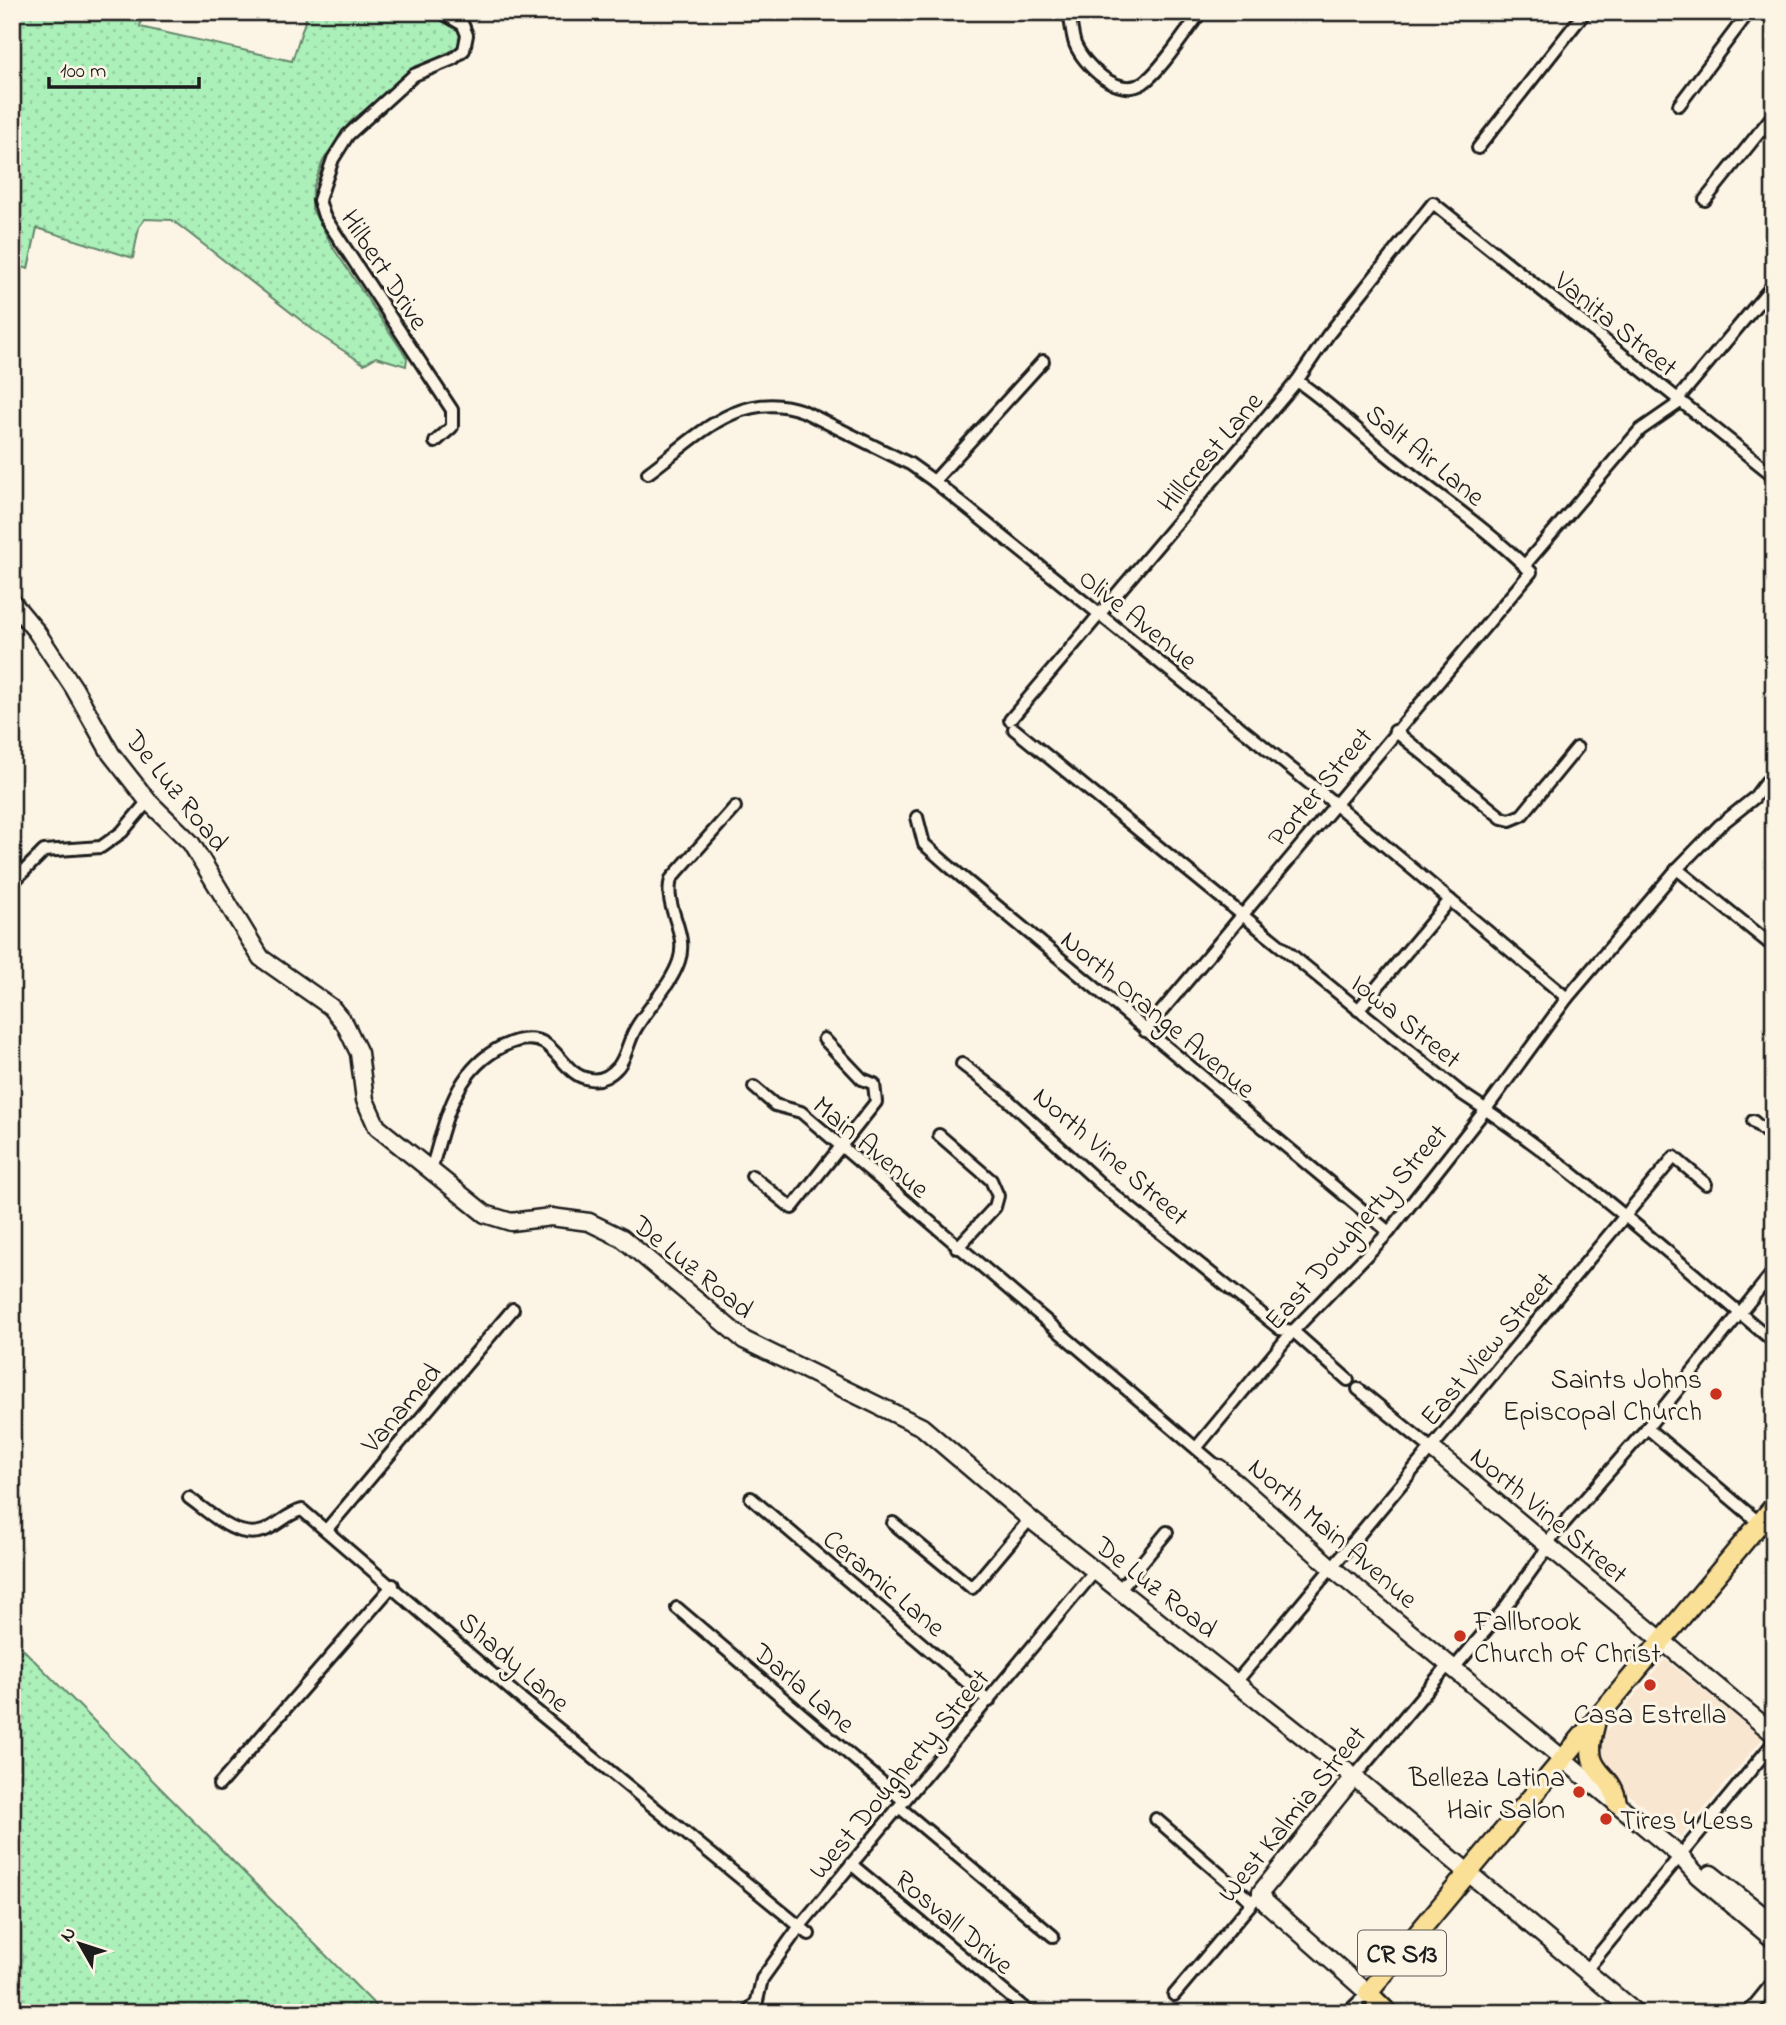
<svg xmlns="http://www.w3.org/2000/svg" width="1786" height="2025" font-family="'Indie Flower',sans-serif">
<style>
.built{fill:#f9e6d1}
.grass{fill:url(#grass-dots);stroke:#64866a;stroke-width:2}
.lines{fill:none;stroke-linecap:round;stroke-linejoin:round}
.street-casing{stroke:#1c1c1c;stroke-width:16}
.secondary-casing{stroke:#1c1c1c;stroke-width:21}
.primary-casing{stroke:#1c1c1c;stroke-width:23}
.street{stroke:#fcf5e5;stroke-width:10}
.secondary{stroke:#fcf5e5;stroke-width:16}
.primary{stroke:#fadf96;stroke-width:18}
.poi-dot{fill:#c8321e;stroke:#fcf5e5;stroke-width:2.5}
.labels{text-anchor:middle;stroke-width:6;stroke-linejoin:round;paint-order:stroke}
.shield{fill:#fcf5e5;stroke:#5f5d58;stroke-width:2}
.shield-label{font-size:26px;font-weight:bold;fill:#1c1c1c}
.street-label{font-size:28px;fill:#1c1c1c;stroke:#fcf5e5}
.poi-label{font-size:28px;fill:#1c1c1c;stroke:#fcf5e5;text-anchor:end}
</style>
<defs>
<pattern id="grass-dots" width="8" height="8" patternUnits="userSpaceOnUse" patternTransform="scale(1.75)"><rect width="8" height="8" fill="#abefb9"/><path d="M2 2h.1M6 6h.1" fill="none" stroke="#93cc9e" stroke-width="1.8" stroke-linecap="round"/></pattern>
</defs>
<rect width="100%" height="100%" fill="#fcf5e5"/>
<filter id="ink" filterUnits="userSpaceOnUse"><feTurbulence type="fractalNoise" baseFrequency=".0143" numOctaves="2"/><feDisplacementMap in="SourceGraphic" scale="14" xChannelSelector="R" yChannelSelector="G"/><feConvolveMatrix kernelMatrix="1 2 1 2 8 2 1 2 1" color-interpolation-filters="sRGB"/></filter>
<g filter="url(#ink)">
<polygon class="built" points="1665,1659 1763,1738 1681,1837 1600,1771 1595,1744"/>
<g class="grass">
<polygon points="12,12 143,12 140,27 292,61 308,12 432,12 456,26 463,35 459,47 420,67 350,122 323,161 313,188 312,209 334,249 407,358 406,366 376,357 364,364 321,336 172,220 145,219 139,227 133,258 37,228 28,269 12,263"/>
<polygon points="12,1638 383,2013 12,2013"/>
</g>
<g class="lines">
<g class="street-casing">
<g id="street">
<path d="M1069,12C1071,22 1072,35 1075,44C1084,65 1118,99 1143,83C1160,72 1187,30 1201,12"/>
<polyline points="1679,105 1749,12"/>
<polyline points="1478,148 1585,12"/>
<polyline points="1705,200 1774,114"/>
<polyline points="1677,400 1774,284"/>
<polyline points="435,442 452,427 452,410 324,216 319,200 333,159 348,135 414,75 453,59 464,50 467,35 463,25 441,12"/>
<path d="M648,473C696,438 739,388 803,411L910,464L934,481L1334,803L1567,998"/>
<polyline points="934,481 1043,361"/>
<polyline points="1524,566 1640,430 1679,403"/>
<polyline points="1010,720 1297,381 1328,335 1433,203 1774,476"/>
<path d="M1014,729L1461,1093C1570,1164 1674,1258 1774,1342"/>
<polyline points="1395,731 1502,818 1510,820 1522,815 1577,748"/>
<polyline points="917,817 924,844 950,867 1389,1232"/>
<polyline points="1677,869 1774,947"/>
<polyline points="12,883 44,851 101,847 122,832 148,801"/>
<polyline points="1358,1010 1450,900"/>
<path d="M1145,1031L1531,572C1485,526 1430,491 1380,449C1352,426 1327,401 1297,381"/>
<polyline points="962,1064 1006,1098 1104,1187 1280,1329 1293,1331 1348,1380"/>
<polyline points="754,1087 775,1105 801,1112 1219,1468"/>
<polyline points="1753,1121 1774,1139"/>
<polyline points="939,1135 991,1180 998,1196 995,1207 957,1248"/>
<path d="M431,1170C446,1121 453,1071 503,1046C516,1040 531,1036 544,1043C560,1053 569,1077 590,1079C601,1081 611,1075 618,1067C627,1056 628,1041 636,1028C649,1006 671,985 679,961C689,932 663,908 671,879L735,807"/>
<polyline points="752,1176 792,1208 876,1102 874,1084 862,1079 824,1039"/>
<polyline points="1358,1389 1432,1449"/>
<polyline points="1647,1428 1774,1535"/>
<polyline points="1197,1447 1293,1331 1389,1232 1486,1109 1567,998 1677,869 1719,826 1754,798 1766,782"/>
<path d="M189,1498C209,1512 236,1540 263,1531C278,1526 286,1514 302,1510L518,1696L809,1934"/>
<polyline points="751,1498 989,1701"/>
<polyline points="893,1523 972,1588 1030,1519"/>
<polyline points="331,1534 327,1529 513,1309"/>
<polyline points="1120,1589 1167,1532"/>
<polyline points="677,1608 904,1801"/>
<polyline points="1454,1668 1504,1609 1548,1547 1552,1537 1647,1428 1774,1271"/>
<polyline points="1237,1681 1674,1157 1706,1184"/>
<polyline points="1354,1777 1449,1664"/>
<polyline points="219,1785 393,1585"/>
<polyline points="899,1807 1053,1936"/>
<polyline points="1156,1819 1252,1902"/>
<polyline points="851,1864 1030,2013"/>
<polyline points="1586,1970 1774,1742"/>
<polyline points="1174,1995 1261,1892"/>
<polyline points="748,2013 757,2001 762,1979 800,1926 1096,1570"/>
<polyline points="1347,2013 1368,1993"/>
<polyline points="1748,2013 1774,1981"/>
</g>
</g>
<g class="secondary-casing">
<g id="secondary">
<polyline points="12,602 36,631 74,688 111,754 148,801 191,843 261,958 331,1007 345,1024 359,1053 365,1100 377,1127 485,1214 511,1222 551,1217 589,1222 622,1238 744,1340 922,1427 1030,1519 1354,1777 1636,2013"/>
<polyline points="1432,1449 1774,1734"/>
<polyline points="1219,1468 1332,1568 1679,1855 1698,1876 1774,1940"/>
<polyline points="1354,1777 1261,1892 1265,1902 1368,1993"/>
<polyline points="1711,1874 1774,1924"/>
</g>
</g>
<g class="primary-casing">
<g id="primary">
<path d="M1595,1725C1580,1779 1612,1767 1617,1803"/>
<polyline points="1388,2013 1368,1993 1774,1506"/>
</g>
</g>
<use href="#street" class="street"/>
<use href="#secondary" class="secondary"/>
<use href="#primary" class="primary"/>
</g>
</g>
<g class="poi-dot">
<circle cx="1716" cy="1394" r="7"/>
<circle cx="1460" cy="1636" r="7"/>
<circle cx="1650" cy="1685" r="7"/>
<circle cx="1579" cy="1792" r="7"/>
<circle cx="1606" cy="1819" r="7"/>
</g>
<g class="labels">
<rect class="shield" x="1358" y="1930.5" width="88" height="45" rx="5"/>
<g class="shield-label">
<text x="1402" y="1962">CR S13</text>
</g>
<g class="street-label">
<text transform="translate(386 269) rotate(57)" y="10">Hilbert Drive</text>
<text transform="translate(1617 323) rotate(39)" y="10">Vanita Street</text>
<text transform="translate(1209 451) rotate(-50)" y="10">Hillcrest Lane</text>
<text transform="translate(1426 454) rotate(39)" y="10">Salt Air Lane</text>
<text transform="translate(1139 618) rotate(39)" y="10">Olive Avenue</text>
<text transform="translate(1319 786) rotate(-50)" y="10">Porter Street</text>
<text transform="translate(178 790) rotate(51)" y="10">De Luz Road</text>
<text transform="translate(1159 1013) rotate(40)" y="10">North Orange Avenue</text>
<text transform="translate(1407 1020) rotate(39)" y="10">Iowa Street</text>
<text transform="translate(872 1146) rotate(40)" y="10">Main Avenue</text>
<text transform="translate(1112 1155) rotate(41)" y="10">North Vine Street</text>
<text transform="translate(1355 1226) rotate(-49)" y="10">East Dougherty Street</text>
<text transform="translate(694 1266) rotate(39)" y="10">De Luz Road</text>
<text transform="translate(1486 1348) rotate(-50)" y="10">East View Street</text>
<text transform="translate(400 1407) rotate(-50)" y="10">Vanamed</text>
<text transform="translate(1550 1514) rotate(40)" y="10">North Vine Street</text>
<text transform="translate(1334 1532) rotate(41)" y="10">North Main Avenue</text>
<text transform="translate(885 1582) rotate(40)" y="10">Ceramic Lane</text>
<text transform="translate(1157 1586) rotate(38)" y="10">De Luz Road</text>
<text transform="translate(515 1661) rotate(41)" y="10">Shady Lane</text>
<text transform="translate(805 1687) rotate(40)" y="10">Darla Lane</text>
<text transform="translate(898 1773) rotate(-50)" y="10">West Dougherty Street</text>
<text transform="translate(1291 1813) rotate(-51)" y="10">West Kalmia Street</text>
<text transform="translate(955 1921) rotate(40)" y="10">Rosvall Drive</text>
</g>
<g class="poi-label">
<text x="1702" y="1388">Saints Johns<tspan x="1702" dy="32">Episcopal Church</tspan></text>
<text x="1474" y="1630" text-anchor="start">Fallbrook<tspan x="1474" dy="32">Church of Christ</tspan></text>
<text x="1650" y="1723" text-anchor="middle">Casa Estrella</text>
<text x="1565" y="1786">Belleza Latina<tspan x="1565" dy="32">Hair Salon</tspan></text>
<text x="1620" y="1829" text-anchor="start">Tires 4 Less</text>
</g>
</g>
<rect width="1786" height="2025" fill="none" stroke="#fcf5e5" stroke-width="42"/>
<rect x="21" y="21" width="1744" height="1983" fill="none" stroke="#1c1c1c" stroke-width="2.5" filter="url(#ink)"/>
<g transform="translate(80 1944) rotate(309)" stroke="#fcf5e5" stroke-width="5" paint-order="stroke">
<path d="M0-5L12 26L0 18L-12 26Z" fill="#1c1c1c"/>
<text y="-10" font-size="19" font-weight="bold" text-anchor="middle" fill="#1c1c1c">N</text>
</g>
<path d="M49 77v10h150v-10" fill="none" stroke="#1c1c1c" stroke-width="3.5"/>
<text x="60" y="77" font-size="21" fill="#1c1c1c" stroke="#fcf5e5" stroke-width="5" paint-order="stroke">100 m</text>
</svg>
